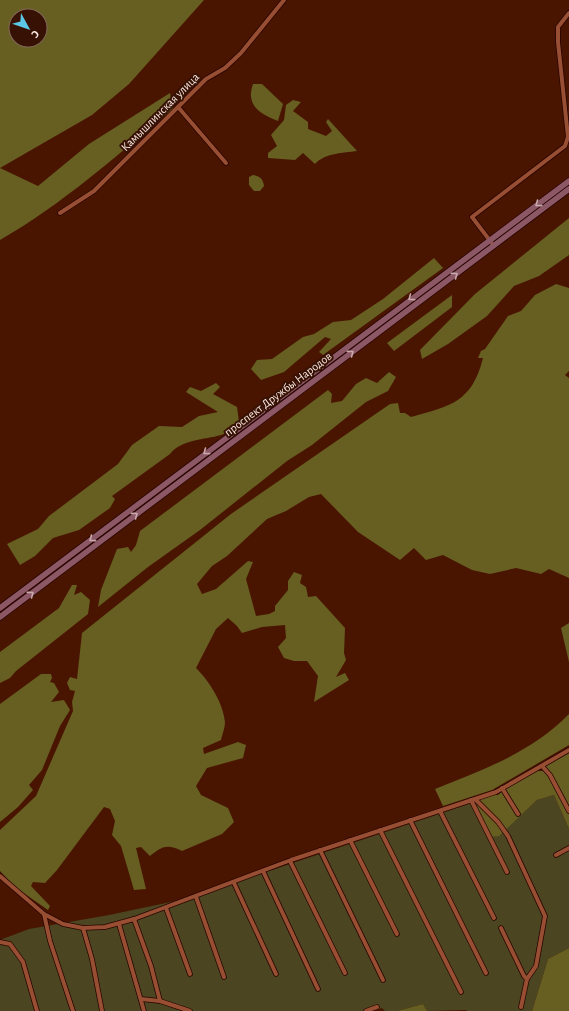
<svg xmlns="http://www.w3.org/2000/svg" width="569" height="1011" font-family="'Alegreya Sans',sans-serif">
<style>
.green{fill:#4b4621}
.forest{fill:#675e21;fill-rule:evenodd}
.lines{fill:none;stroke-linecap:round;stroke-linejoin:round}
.street-casing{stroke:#270400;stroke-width:5.5}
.secondary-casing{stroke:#270400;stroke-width:7}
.street{stroke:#974e32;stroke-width:4}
.secondary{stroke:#8c5866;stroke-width:5.5}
.oneway{stroke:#c9a8ab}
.labels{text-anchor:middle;stroke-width:4;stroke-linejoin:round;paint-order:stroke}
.street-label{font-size:12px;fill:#fbe9e3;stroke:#371204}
</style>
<rect width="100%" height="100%" fill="#491500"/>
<polygon class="green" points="554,795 569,829 569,948 548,959 532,1011 467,1011 466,1010 427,1011 423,1004 397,1011 385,1011 382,1008 373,1011 0,1011 0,940 29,929 109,915 185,899 472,803 519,817 537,800"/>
<g class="forest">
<path d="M0,0H204L129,84L92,115L0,168L38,186L89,144L170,93L173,109C117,155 63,204 0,240ZM16,16H40V40H16Z"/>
<path d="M253,84H262L283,104L278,121C261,114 245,106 253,84Z"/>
<path d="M293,100L301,102L293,111L308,122V129L326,136L332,131L326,122L328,119L357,151C343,153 325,153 315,164L303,153L295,160L268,158V153L277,146L271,135L284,120L286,105Z"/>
<path d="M253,175C260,176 263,179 264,186L260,191H254L249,185V177Z"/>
<polygon points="569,218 569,255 539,276 514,286 487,316 448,344 422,359 420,350 475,294"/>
<polygon points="434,258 443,268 323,355 319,352 331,339 325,337 284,372 261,380 251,369 257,360 272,359 303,337 314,334 333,322 351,320 383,299"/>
<path d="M556,284L569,288V371L565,375L569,378V578L549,569L541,574L516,568L490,574L472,570L443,555L426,560L414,548L400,560L358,532L321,494L309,497L286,511L267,519L227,556L212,566L197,584L202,594L216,589L248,561L253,562L246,579L256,616L269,614L275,611V606L288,590V581L294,572L302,575L300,583L306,587L308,597L316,596L345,628L344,653L346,660L336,677L345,673L349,680L314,702L318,676L307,661H294L284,658L278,647L286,638L285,625L262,627L242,633L237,626L228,618L216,629L196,668C209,681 223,702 225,722C225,728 222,735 221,740L203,748L204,754L238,742L246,745L243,758L207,768L196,786L201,795L228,808L234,822L222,834L182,851C167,844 163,846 150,856L141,847L136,848L146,889L134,890L121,846L112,835L115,821L110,809L104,807L57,870L45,883L33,882L31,886L50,906L48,910L15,887L0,871V830L36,796L73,711L72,702L75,691L70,690L67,683L70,677L77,679L82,633L231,514L390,404L398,403L400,413H405L411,417C451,406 472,402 483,358H478L481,351L485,349L508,316L521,311L535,295Z"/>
<polygon points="452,295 452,307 394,351 387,343"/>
<polygon points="389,372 396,377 388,391 366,402 312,445 287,461 200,530 148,567 98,607 101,590 117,549 128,547 131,552 136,545 140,531 328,390 332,394 331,403 342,401 356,384 366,378 377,383"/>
<path d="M216,383L220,387L213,394L237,407L239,422C234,426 228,433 221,435C204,440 182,439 170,454L112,496L115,499L110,508L79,530L53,538L35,556L20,565L7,544L38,529L49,516L118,464L132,445L159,426L182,427L199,416L218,412L186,392L190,387L201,391Z"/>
<polygon points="72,585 77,585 74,595 81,592 90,600 88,614 16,671 10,678 0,683 0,652 59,608"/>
<polygon points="569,623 569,662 561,628"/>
<polygon points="41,674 51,674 52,678 50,682 54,683 59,692 51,702 64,700 70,710 60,726 42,770 29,785 33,790 18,807 0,822 0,704"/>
<path d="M569,714V745L492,790L443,806L435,789C483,770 532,752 569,714Z"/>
<polygon points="569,753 569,829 554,795 537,800 499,836 488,837 472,803 492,795 498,795 506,788 537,771 543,771 545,766"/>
<polygon points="569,948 569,1011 532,1011 548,959"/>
<polygon points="423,1004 427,1011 397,1011"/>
</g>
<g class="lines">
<g class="street-casing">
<g id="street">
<polyline points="178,107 226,163"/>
<polyline points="60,213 94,191 206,79 225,68 241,53 284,0"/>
<polyline points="494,246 472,217 565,146 568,137 558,42 558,27 569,13"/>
<polyline points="542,766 550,775 569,811"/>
<polyline points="502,788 518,814"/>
<polyline points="475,799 498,822 508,836 545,916 536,966 527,979 521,1007"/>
<polyline points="471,800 507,872"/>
<polyline points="440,811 494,918"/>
<polyline points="410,820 486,973"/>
<polyline points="380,830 461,992"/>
<polyline points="350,840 397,934"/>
<polyline points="320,850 383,980"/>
<polyline points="556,855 569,848"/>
<polyline points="290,861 345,973"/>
<polyline points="263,871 318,989"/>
<polyline points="0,876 44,914 63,924 83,928 105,927 134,919 291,860 496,792 569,750"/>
<polyline points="234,883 276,974"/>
<polyline points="196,897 224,977"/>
<polyline points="166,908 190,974"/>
<polyline points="44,914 50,941 73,1011"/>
<polyline points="134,919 151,966 160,1001"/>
<polyline points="119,924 144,1011"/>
<polyline points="83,928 92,959 102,1011"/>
<polyline points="501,928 524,976 527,979"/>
<polyline points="0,942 10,944 23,962 37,1011"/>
<polyline points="141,999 160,1001 190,1011"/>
<polyline points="366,1011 377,1007"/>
</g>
</g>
<g class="secondary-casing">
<g id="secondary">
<polyline points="0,608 569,181"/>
<polyline points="0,617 569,189"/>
</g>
</g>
<use href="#street" class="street"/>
<use href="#secondary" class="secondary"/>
</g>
<defs><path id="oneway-chevron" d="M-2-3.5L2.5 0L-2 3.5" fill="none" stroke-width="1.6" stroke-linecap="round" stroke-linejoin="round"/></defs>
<g class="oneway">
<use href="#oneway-chevron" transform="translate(538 204) rotate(144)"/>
<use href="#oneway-chevron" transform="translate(455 275) rotate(-37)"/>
<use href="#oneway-chevron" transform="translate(411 298) rotate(143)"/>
<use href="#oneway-chevron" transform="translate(351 353) rotate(-37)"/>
<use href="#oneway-chevron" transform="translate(206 452) rotate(143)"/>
<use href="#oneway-chevron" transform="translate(135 515) rotate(-37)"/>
<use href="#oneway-chevron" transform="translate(92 539) rotate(143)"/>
<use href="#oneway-chevron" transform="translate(31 594) rotate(-37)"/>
</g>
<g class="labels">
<g class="street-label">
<text transform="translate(160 112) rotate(-45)" y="4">Камышлинская улица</text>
<text transform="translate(278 394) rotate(-37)" y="4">проспект Дружбы Народов</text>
</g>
</g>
<g transform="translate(28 28) rotate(130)"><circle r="19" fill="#371204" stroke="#85685d"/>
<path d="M0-3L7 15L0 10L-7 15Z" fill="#5dc7e8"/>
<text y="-6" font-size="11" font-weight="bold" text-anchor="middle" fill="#fbe9e3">С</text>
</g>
</svg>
